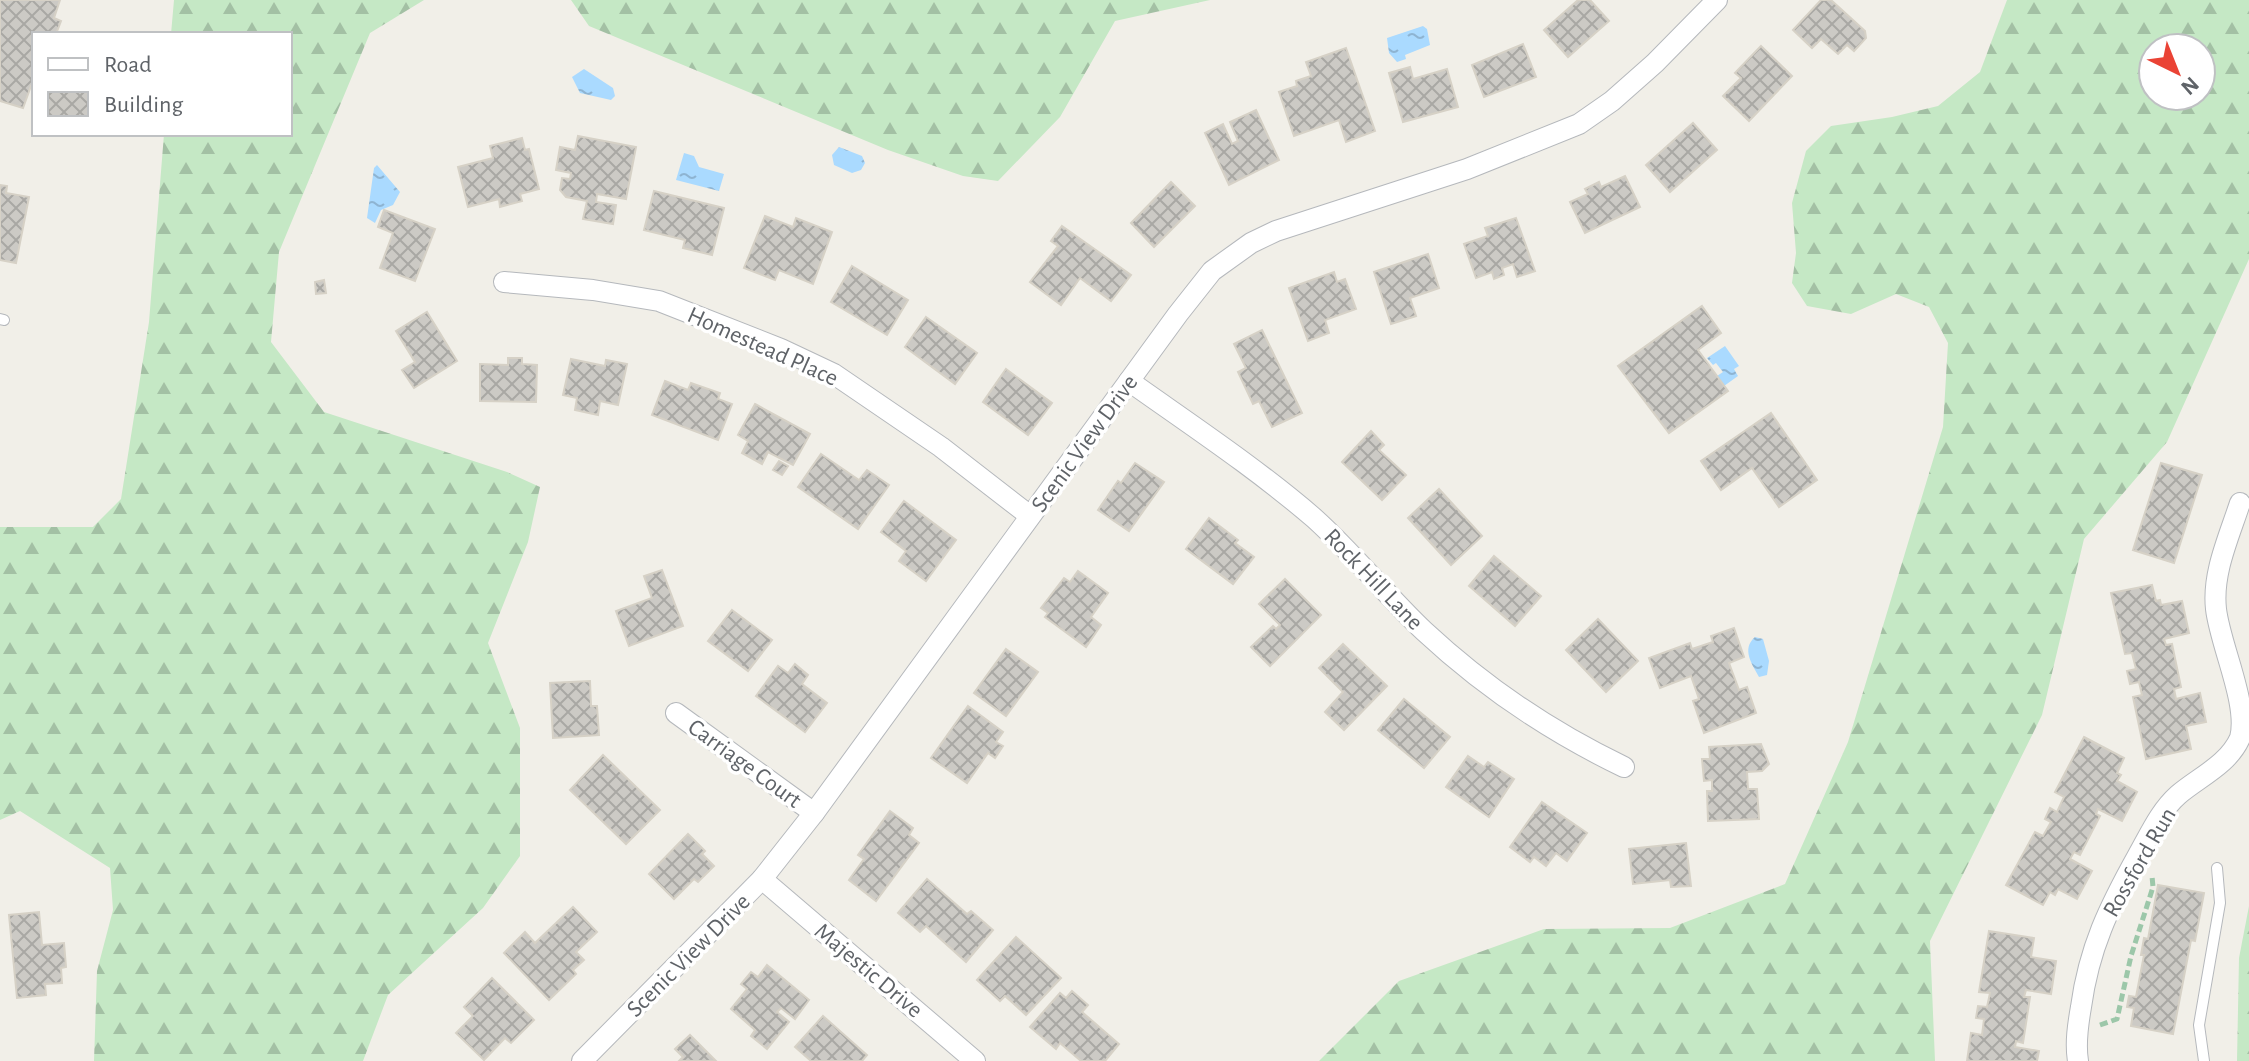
<svg xmlns="http://www.w3.org/2000/svg" width="2249" height="1061" font-family="'Alegreya Sans',sans-serif">
<style>
.forest{fill:url(#forest-firs);fill-rule:evenodd}
.water{fill:url(#water-ripples)}
.building{fill:url(#building-cross-hatch);stroke:#d6d1c6;stroke-width:2}
.lines{fill:none;stroke-linecap:round;stroke-linejoin:round}
.lane-casing{stroke:#b5b8bc;stroke-width:12}
.street-casing{stroke:#b5b8bc;stroke-width:22}
.path{stroke:#9cc7a9;stroke-width:5;stroke-dasharray:8 4;stroke-linecap:butt}
.lane{stroke:#fff;stroke-width:10}
.street{stroke:#fff;stroke-width:20}
.labels{text-anchor:middle;stroke-width:7;stroke-linejoin:round;paint-order:stroke}
.street-label{font-size:24px;fill:#5f6368;stroke:#fff}
</style>
<defs>
<pattern id="forest-firs" width="22" height="20" patternUnits="userSpaceOnUse" patternTransform="scale(2)"><rect width="22" height="20" fill="#c5e8c5"/><path d="M5 1l3.5 6h-7zM16 11l3.5 6h-7z" fill="#a3c0a4"/></pattern>
<pattern id="water-ripples" width="26" height="14" patternUnits="userSpaceOnUse" patternTransform="scale(2)"><rect width="26" height="14" fill="#aadaff"/><path d="M2 4q2-2 4 0t4 0M15 11q2-2 4 0t4 0" fill="none" stroke="#8eb4d2"/></pattern>
<pattern id="building-cross-hatch" width="8" height="8" patternUnits="userSpaceOnUse" patternTransform="scale(2)"><rect width="8" height="8" fill="#cccac5"/><path d="M0 0l8 8M0 8l8-8" fill="none" stroke="#a9a8a4"/></pattern>
</defs>
<rect width="100%" height="100%" fill="#f1efe8"/>
<g class="forest">
<polygon points="174,0 424,0 370,33 279,252 271,342 324,412 507,472 540,487 528,542 488,643 520,728 520,856 483,908 388,995 363,1061 94,1061 97,971 113,910 110,868 20,811 0,820 0,527 93,527 121,499 149,322 164,134 290,134 290,34 171,34"/>
<polygon points="571,0 1210,0 1115,21 1060,117 998,181 963,176 888,150 589,26"/>
<path d="M2007,0H2249V259L2167,442L2084,539L2042,715L1930,941L1935,1061H1319L1399,981L1544,929L1670,928L1785,884L1848,742L1943,427L1948,343L1929,307L1896,294L1851,314L1807,306L1792,283L1796,253L1792,203L1806,151L1831,126L1892,117L1938,106L1980,72ZM2201,48V96H2153V48Z"/>
<polygon points="2249,906 2249,1061 2237,1061 2239,958"/>
</g>
<g class="water">
<polygon points="1423,26 1427,29 1430,45 1405,55 1406,59 1397,62 1389,53 1387,38"/>
<polygon points="584,69 613,88 615,96 611,100 580,93 572,77"/>
<polygon points="839,147 862,156 865,163 861,170 852,173 834,165 832,155"/>
<polygon points="684,153 694,156 699,167 724,174 719,191 676,180"/>
<polygon points="377,165 400,192 393,205 381,210 375,223 367,218 374,168"/>
<polygon points="1725,346 1739,366 1734,369 1738,376 1724,386 1717,376 1723,372 1716,363 1713,365 1707,358"/>
<path d="M1755,637L1763,639L1769,661L1767,675L1759,677C1752,664 1741,649 1755,637Z"/>
</g>
<g class="building">
<polygon points="0,0 60,0 54,18 61,21 56,34 34,34 34,86 31,86 23,108 0,101"/>
<polygon points="1578,0 1590,0 1609,21 1568,57 1544,30"/>
<polygon points="1821,0 1831,0 1865,31 1866,38 1854,51 1847,45 1838,54 1821,39 1812,48 1793,30"/>
<polygon points="1523,44 1536,77 1484,97 1472,65"/>
<polygon points="1761,46 1792,76 1749,121 1723,96 1741,78 1735,73"/>
<polygon points="1346,48 1375,131 1346,142 1339,120 1294,136 1279,92 1297,86 1296,81 1311,76 1306,62"/>
<polygon points="1410,67 1413,79 1447,69 1458,107 1403,122 1389,73"/>
<polygon points="1256,110 1279,160 1229,185 1205,133 1223,124 1232,144 1238,141 1230,122"/>
<polygon points="1693,123 1717,150 1670,192 1646,165"/>
<polygon points="578,136 636,147 626,199 597,194 596,202 616,205 613,224 583,219 587,201 566,197 560,190 562,178 570,179 571,173 556,170 560,147 575,150"/>
<polygon points="522,138 525,150 529,149 539,189 520,194 522,201 500,207 499,199 468,207 458,167 493,158 490,146"/>
<polygon points="1625,176 1640,207 1585,233 1570,202 1588,194 1585,189 1599,182 1601,187"/>
<polygon points="1171,182 1195,206 1154,247 1131,223"/>
<polygon points="0,185 7,186 6,193 29,197 16,263 0,260"/>
<polygon points="654,191 724,208 712,255 683,248 685,240 644,230"/>
<polygon points="384,210 435,229 415,281 380,268 393,233 378,227"/>
<polygon points="765,216 793,227 796,218 832,232 813,284 779,270 775,280 744,268"/>
<polygon points="1516,218 1535,271 1517,277 1513,264 1502,268 1504,275 1494,279 1492,272 1476,278 1464,244 1488,236 1485,228"/>
<polygon points="1062,226 1131,275 1111,301 1080,278 1061,305 1030,282 1058,246 1051,241"/>
<polygon points="1428,254 1439,288 1410,298 1416,316 1391,324 1374,272"/>
<polygon points="852,266 908,300 887,335 831,302"/>
<polygon points="1334,272 1337,282 1345,279 1356,309 1325,320 1329,333 1308,341 1289,288"/>
<polygon points="324,280 326,293 316,294 315,282"/>
<polygon points="1702,306 1721,333 1698,350 1728,391 1669,433 1618,366"/>
<polygon points="427,312 457,361 414,388 402,370 415,362 396,331"/>
<polygon points="926,317 977,353 955,384 905,347"/>
<polygon points="1262,330 1302,413 1272,427 1259,401 1253,404 1238,372 1246,368 1234,344"/>
<polygon points="508,358 522,358 522,364 537,365 536,402 480,401 480,364 508,365"/>
<polygon points="571,359 605,366 606,360 627,364 618,405 600,401 598,415 575,410 577,398 563,395"/>
<polygon points="1006,369 1052,403 1028,435 983,402"/>
<polygon points="665,381 688,390 691,383 720,393 718,399 732,404 718,440 652,415"/>
<polygon points="755,404 810,434 793,465 768,452 762,464 742,453 748,441 738,435"/>
<polygon points="1771,413 1817,480 1779,507 1752,468 1721,490 1701,461"/>
<polygon points="1371,431 1384,445 1379,450 1406,475 1382,500 1342,462"/>
<polygon points="821,454 859,480 867,470 889,485 858,529 798,487"/>
<polygon points="779,461 788,466 782,475 773,470"/>
<polygon points="1135,463 1164,482 1129,531 1098,510 1118,481 1121,483"/>
<polygon points="2161,463 2202,475 2174,563 2133,550"/>
<polygon points="1439,489 1482,536 1451,565 1408,518"/>
<polygon points="904,501 956,540 926,581 899,561 906,551 881,532"/>
<polygon points="1209,518 1238,540 1235,543 1254,557 1233,584 1186,549"/>
<polygon points="1494,556 1541,596 1515,626 1469,586"/>
<polygon points="662,570 683,626 629,646 616,611 652,598 644,576"/>
<polygon points="1078,571 1108,593 1091,617 1101,625 1086,647 1045,617 1048,613 1041,608 1064,578 1070,582"/>
<polygon points="1285,579 1321,615 1270,666 1251,647 1273,626 1276,629 1280,625 1259,604"/>
<polygon points="2152,585 2156,601 2160,600 2161,605 2182,601 2189,633 2164,639 2166,645 2172,644 2181,687 2174,689 2176,699 2200,693 2206,722 2186,726 2191,749 2146,759 2133,697 2142,695 2139,682 2130,684 2127,671 2136,669 2132,653 2125,654 2111,593"/>
<polygon points="732,610 772,640 748,671 708,641"/>
<polygon points="1598,619 1638,661 1606,692 1566,650"/>
<polygon points="1734,628 1744,657 1729,663 1739,690 1747,687 1756,713 1704,733 1693,701 1699,699 1691,676 1660,688 1649,658 1690,643 1692,649 1713,642 1711,636"/>
<polygon points="1343,644 1387,686 1344,730 1325,712 1343,692 1319,668"/>
<polygon points="1006,649 1038,672 1006,716 974,693"/>
<polygon points="795,664 808,675 802,684 827,703 805,732 756,696 778,666 788,673"/>
<polygon points="590,681 591,706 597,706 599,735 553,738 550,683"/>
<polygon points="1404,699 1450,737 1424,768 1378,730"/>
<polygon points="968,706 1003,732 996,742 1003,746 995,758 988,753 967,783 931,758"/>
<polygon points="2084,737 2124,758 2117,773 2121,775 2117,781 2137,792 2122,821 2098,809 2096,814 2100,816 2080,855 2074,852 2070,859 2092,871 2077,899 2058,889 2055,895 2050,892 2043,905 2006,885 2035,832 2043,836 2051,822 2045,819 2050,808 2057,812 2064,797 2055,792"/>
<polygon points="1761,744 1769,764 1762,771 1747,772 1748,789 1757,789 1759,819 1708,821 1707,791 1712,791 1712,780 1704,781 1702,759 1710,759 1709,747"/>
<polygon points="603,755 660,810 626,844 570,790"/>
<polygon points="1468,756 1484,767 1488,762 1514,779 1489,817 1446,787"/>
<polygon points="1542,802 1587,833 1567,861 1556,853 1546,866 1534,857 1530,862 1510,847"/>
<polygon points="890,811 913,828 909,835 919,843 876,901 849,880 864,859 858,855"/>
<polygon points="688,834 705,851 702,854 714,866 698,882 694,879 674,899 649,874"/>
<polygon points="1686,843 1691,886 1671,887 1670,880 1633,884 1629,849"/>
<polygon points="927,879 967,914 971,911 993,930 966,962 926,926 920,932 898,913"/>
<polygon points="2158,885 2204,893 2195,941 2191,940 2173,1034 2131,1026 2134,1008 2127,1007 2129,996 2136,997 2144,955 2141,955 2144,938 2148,939"/>
<polygon points="573,907 597,932 576,952 584,960 573,970 576,974 549,1000 504,953 525,932 535,943"/>
<polygon points="39,912 42,945 64,943 66,967 61,968 62,983 45,984 46,995 17,998 9,915"/>
<polygon points="1989,931 2034,938 2031,957 2056,961 2051,994 2026,990 2024,997 2030,997 2023,1043 2016,1041 2015,1047 2039,1051 2037,1061 1967,1061 1971,1033 1982,1035 1984,1019 1976,1018 1978,1006 1987,1007 1990,993 1979,992"/>
<polygon points="1016,937 1061,978 1026,1015 1005,996 1000,1001 977,980"/>
<polygon points="767,965 809,1000 795,1019 781,1008 777,1012 789,1022 767,1049 751,1036 755,1030 731,1009 747,989 741,984 751,972 758,977"/>
<polygon points="492,978 534,1020 511,1043 505,1038 484,1060 456,1033 473,1016 464,1007"/>
<polygon points="1072,991 1088,1005 1082,1012 1119,1044 1105,1061 1081,1061 1060,1043 1056,1049 1030,1027 1060,993 1066,998"/>
<polygon points="823,1016 867,1055 862,1061 811,1061 795,1047"/>
<polygon points="690,1035 716,1061 679,1061 683,1057 675,1049"/>
</g>
<g class="lines">
<g class="lane-casing">
<g id="lane">
<polyline points="0,319 4,320"/>
<polyline points="2204,1061 2199,1025 2220,903 2217,868"/>
</g>
</g>
<g class="street-casing">
<g id="street">
<polyline points="504,282 593,290 659,301 781,349 834,374 941,447 1030,516"/>
<path d="M1129,381C1191,425 1256,468 1314,518C1353,553 1386,595 1424,631C1483,686 1551,732 1624,767"/>
<polyline points="676,713 814,813"/>
<polyline points="762,879 975,1061"/>
<polyline points="582,1061 762,879 814,813 1178,314 1212,271 1251,243 1276,231 1467,169 1579,124 1612,101 1655,63 1717,0"/>
<path d="M2078,1061C2075,1043 2078,1024 2081,1007C2089,948 2109,907 2138,855C2150,834 2160,811 2178,795C2199,777 2228,765 2240,738C2249,704 2220,645 2216,609C2212,573 2229,537 2240,503"/>
</g>
</g>
<polyline class="path" points="2100,1025 2117,1019 2131,956 2153,887 2152,876"/>
<use href="#lane" class="lane"/>
<use href="#street" class="street"/>
</g>
<g class="labels">
<g class="street-label">
<text transform="translate(763 346) rotate(24)" y="8">Homestead Place</text>
<text transform="translate(1084 443) rotate(-54)" y="8">Scenic View Drive</text>
<text transform="translate(1374 579) rotate(46)" y="8">Rock Hill Lane</text>
<text transform="translate(745 763) rotate(36)" y="8">Carriage Court</text>
<text transform="translate(2139 862) rotate(-60)" y="8">Rossford Run</text>
<text transform="translate(688 955) rotate(-45)" y="8">Scenic View Drive</text>
<text transform="translate(869 970) rotate(40)" y="8">Majestic Drive</text>
</g>
</g>
<rect x="32" y="32" width="260" height="104" fill="#ffffff" stroke="#bfc1c3" stroke-width="2"/>
<rect x="48" y="58" width="40" height="12" fill="#ffffff" stroke="#bfc1c3" stroke-width="2"/>
<text x="104" y="72" font-size="24" fill="#5f6368">Road</text>
<rect x="48" y="92" width="40" height="24" fill="url(#building-cross-hatch)" stroke="#bfc1c3" stroke-width="2"/>
<text x="104" y="112" font-size="24" fill="#5f6368">Building</text>
<g transform="translate(2177 72) rotate(137)"><circle r="38" fill="#ffffff" stroke="#bfc1c3" stroke-width="2"/>
<path d="M0-6L14 30L0 20L-14 30Z" fill="#ea4335"/>
<text y="-12" font-size="22" font-weight="bold" text-anchor="middle" fill="#5f6368">N</text>
</g>
</svg>
